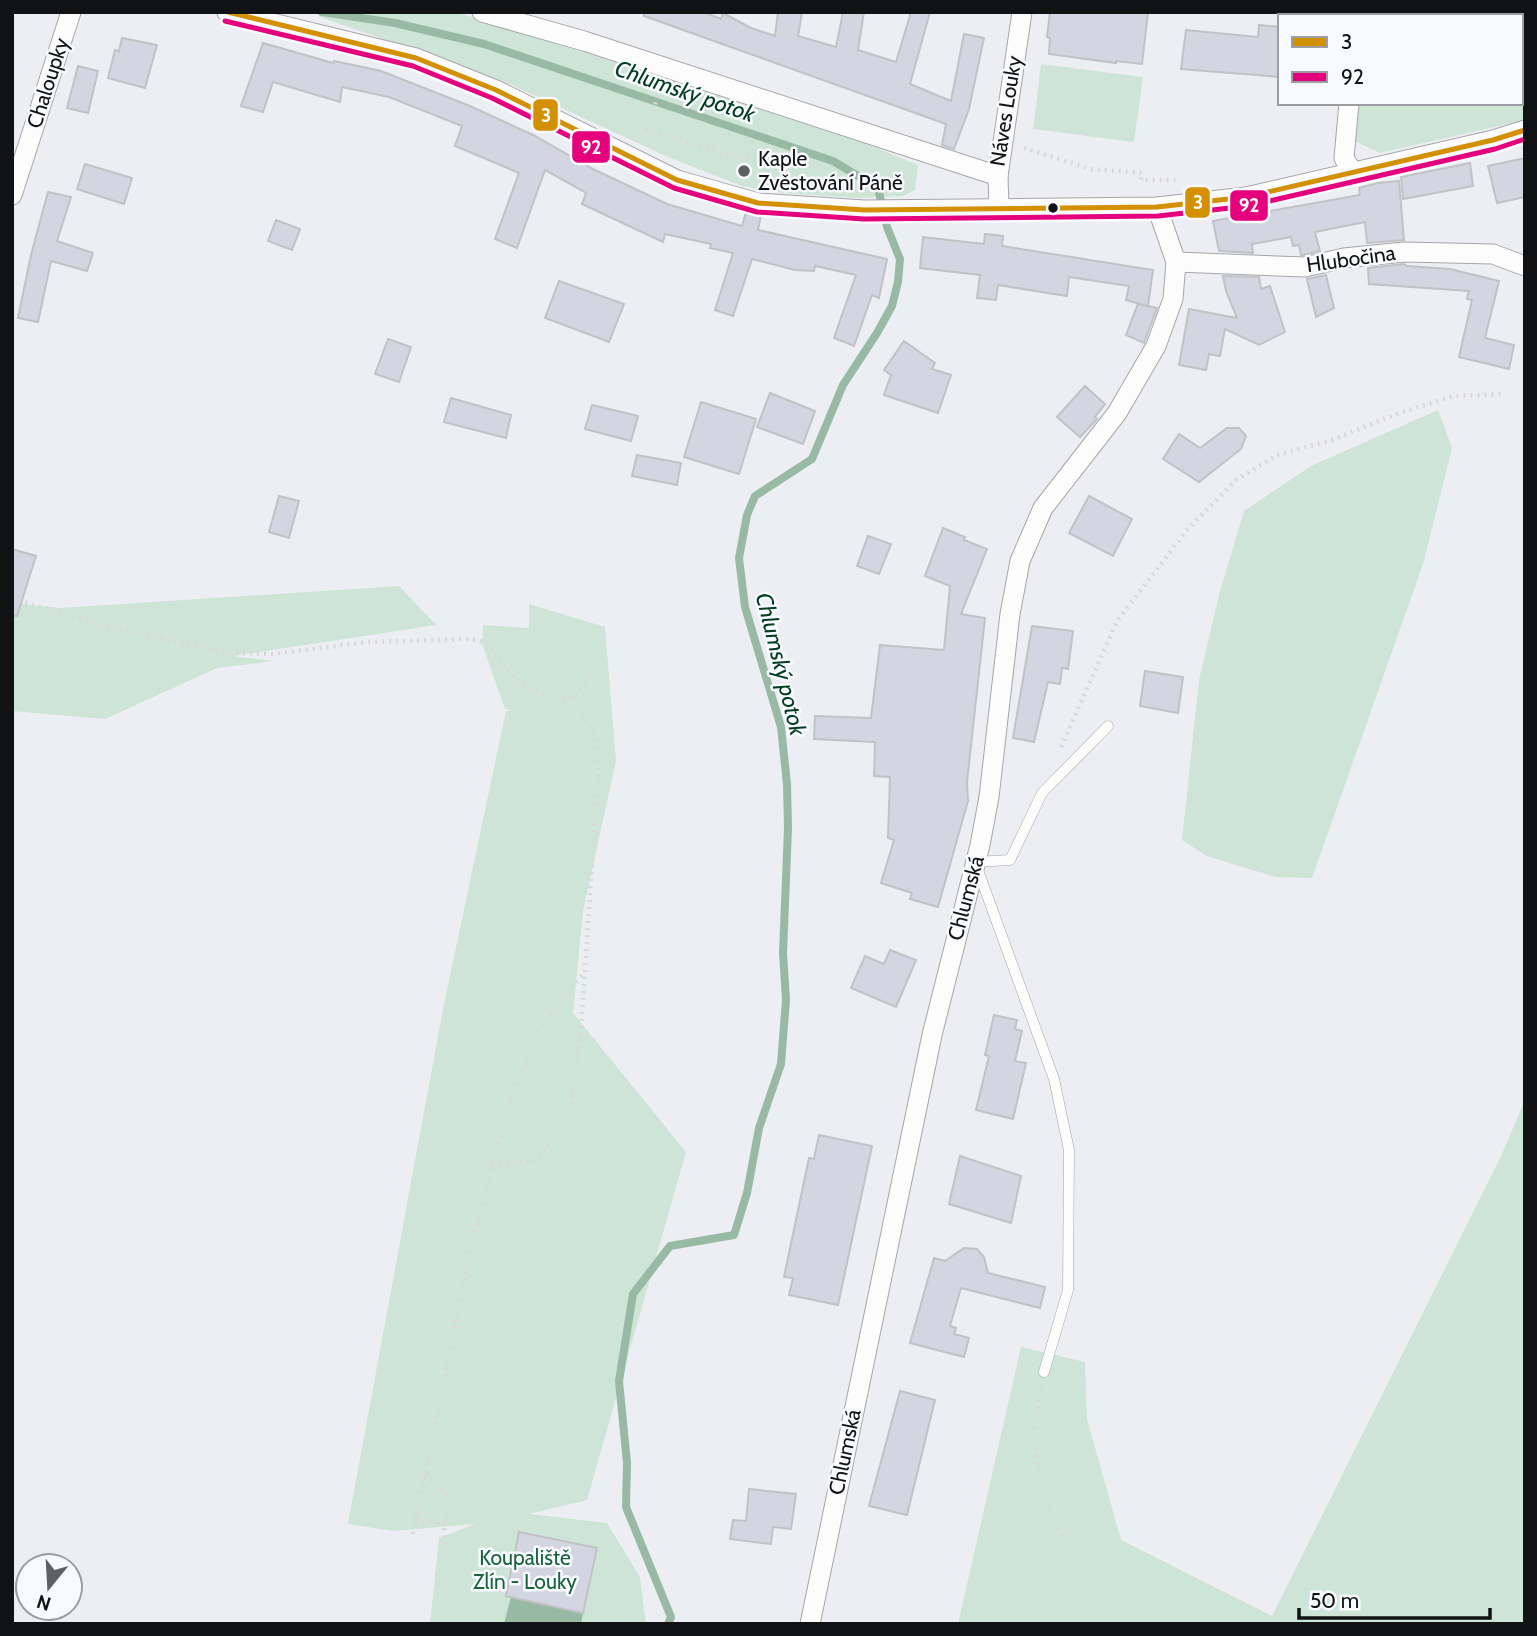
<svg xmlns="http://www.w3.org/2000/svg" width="1537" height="1636" font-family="Cabin,sans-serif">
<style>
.green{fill:#cde4d6}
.water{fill:#98baa4}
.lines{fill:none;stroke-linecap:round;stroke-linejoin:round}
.stream{stroke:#98baa4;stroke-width:8}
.building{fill:#d3d6e1;stroke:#c1c2c5;stroke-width:2}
.service-casing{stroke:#a6a6aa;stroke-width:11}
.minor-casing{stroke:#a6a6aa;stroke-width:21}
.path{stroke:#d8d8d9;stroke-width:4.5;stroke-dasharray:2 5;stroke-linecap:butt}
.service{stroke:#fcfcfd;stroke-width:10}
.minor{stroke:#fcfcfd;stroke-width:19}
.bus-1-casing{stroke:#f9faff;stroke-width:10}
.bus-2-casing{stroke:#f9faff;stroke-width:10}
.bus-1{stroke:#d49003;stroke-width:5}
.bus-2{stroke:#e5007d;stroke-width:5}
.poi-dot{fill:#5e5f62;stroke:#f9faff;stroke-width:2.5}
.bus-dot{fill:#111214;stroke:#f9faff;stroke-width:2.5}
.labels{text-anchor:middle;stroke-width:5;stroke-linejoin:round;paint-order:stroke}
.street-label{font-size:21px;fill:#111214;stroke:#f9faff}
.poi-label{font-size:21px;fill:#111214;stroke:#f9faff;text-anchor:start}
.park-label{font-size:21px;fill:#18643a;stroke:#f9faff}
.water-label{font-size:23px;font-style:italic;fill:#003d1e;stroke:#f9faff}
.line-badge{stroke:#f9faff;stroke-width:2.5}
.badge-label{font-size:19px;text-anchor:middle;font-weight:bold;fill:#fff}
</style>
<rect width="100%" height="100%" fill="#edeef3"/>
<g class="green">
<polygon points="322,12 453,12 487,21 869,145 918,165 915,190 903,196 859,198 783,193 742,186 668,157 503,81 320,17"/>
<polygon points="1365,12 1525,12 1525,120 1380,153 1356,142 1351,133 1355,103 1521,103 1521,16 1365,16"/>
<polygon points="1041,64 1143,77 1134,142 1033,129"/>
<polygon points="1438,410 1452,448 1423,564 1312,878 1275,877 1207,856 1182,840 1199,680 1220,591 1244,511 1311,466"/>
<polygon points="399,586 436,625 232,656 273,661 217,668 105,719 12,711 12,603 60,608"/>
<polygon points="529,604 605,627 616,761 583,911 573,1013 686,1152 587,1500 529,1514 607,1523 640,1577 646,1624 430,1624 439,1538 475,1524 393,1531 348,1524 443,1009 506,711 513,710 505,709 482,644 483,625 529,628"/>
<polygon points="1525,1100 1525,1624 958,1624 1021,1347 1085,1362 1087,1419 1121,1540 1272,1616 1502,1154"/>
</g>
<polygon class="water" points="511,1597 583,1613 581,1624 504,1624"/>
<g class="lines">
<polyline class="stream" points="322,12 395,23 484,44 833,161 878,188 887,227 900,259 898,282 892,306 877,333 843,385 812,459 755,496 747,515 739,558 745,607 781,727 787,784 788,828 783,953 786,1000 781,1064 759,1128 747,1193 734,1235 670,1246 633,1294 619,1381 627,1463 626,1507 671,1617 668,1624"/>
</g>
<g class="building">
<polygon points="644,12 703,12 721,19 723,13 751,28 775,36 778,12 802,12 798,36 836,47 843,12 864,12 858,50 896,62 911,12 930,12 910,84 951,101 964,34 984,38 969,109 954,149 942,145 946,124 644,16"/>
<polygon points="1050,12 1148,12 1142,64 1116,61 1116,63 1049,54 1050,38 1047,37"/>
<polygon points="1259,25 1280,27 1280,77 1181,69 1186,30 1258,37"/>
<polygon points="122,38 157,45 145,88 108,78 115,50 119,51"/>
<polygon points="263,43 333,63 334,61 381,71 470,106 533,135 595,170 667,204 742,226 746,212 761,215 758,230 887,259 879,298 872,295 854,346 834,338 856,275 815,266 814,271 795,270 752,259 733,316 715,310 733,253 710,248 711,244 665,234 663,242 582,204 586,193 545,170 517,248 495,239 519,173 455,146 462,126 389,97 342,87 340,102 273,82 263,112 241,106"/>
<polygon points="78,66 98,71 88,113 67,108"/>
<polygon points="1525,158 1525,197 1497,203 1488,166"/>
<polygon points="1470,163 1473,186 1403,199 1401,177"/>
<polygon points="85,164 132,178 124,204 77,189"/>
<polygon points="1399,181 1404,240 1367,243 1365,222 1315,232 1320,251 1304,255 1301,255 1299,245 1293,246 1291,237 1252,244 1253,253 1219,251 1213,221 1360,195 1359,188 1378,183"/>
<polygon points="48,192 71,197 57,241 93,253 87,271 51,261 38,322 18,318 31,255"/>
<polygon points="276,220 300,229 292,250 268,241"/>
<polygon points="985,234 1003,236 1002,246 1153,270 1148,306 1157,308 1144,343 1126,335 1138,304 1147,306 1126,300 1129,286 1069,277 1067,296 998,285 996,300 977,298 980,275 920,268 923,237 984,244"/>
<polygon points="1404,264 1407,266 1450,269 1499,281 1485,338 1514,345 1509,369 1459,357 1472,300 1467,299 1469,291 1369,284 1368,268"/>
<polygon points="1326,275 1334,308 1316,317 1307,279"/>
<polygon points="1223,276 1259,277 1261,289 1270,286 1285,332 1259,345 1225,329 1220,356 1209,354 1206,370 1179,365 1189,309 1237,318 1226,291"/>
<polygon points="559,281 624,304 609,342 545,318"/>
<polygon points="388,339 411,347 399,382 375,374"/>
<polygon points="904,341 935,363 932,369 951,375 938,413 884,395 891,375 884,370"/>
<polygon points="1085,386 1105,404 1095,417 1097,419 1080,437 1057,417"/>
<polygon points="770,393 815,411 803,444 757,427"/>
<polygon points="451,398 511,415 506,438 444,422"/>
<polygon points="701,402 756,419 739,474 684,457"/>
<polygon points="592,405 638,416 631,441 585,429"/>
<polygon points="1227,428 1239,428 1246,436 1241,449 1199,482 1163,459 1179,434 1200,448"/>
<polygon points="637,455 681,463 677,485 632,476"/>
<polygon points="279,496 299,501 289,538 269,532"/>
<polygon points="1089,496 1132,519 1113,556 1069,533"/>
<polygon points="943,528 965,537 964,540 987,549 961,614 985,618 967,782 968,801 938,907 910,899 912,893 881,883 894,840 888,838 890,777 874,776 875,742 814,739 815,716 871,718 880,645 944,650 950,586 925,576"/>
<polygon points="868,536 891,544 879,574 857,566"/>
<polygon points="12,549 36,556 17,616 12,615"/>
<polygon points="1032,626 1073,631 1068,669 1062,668 1060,684 1048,682 1034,742 1013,738"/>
<polygon points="1145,671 1183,677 1178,713 1140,706"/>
<polygon points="890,950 916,960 896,1007 851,988 865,956 884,964"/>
<polygon points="994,1015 1017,1020 1015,1029 1022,1031 1015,1061 1026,1063 1013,1119 976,1110 989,1056 985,1055"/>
<polygon points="819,1135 872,1146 838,1305 789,1295 793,1278 784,1277 809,1158 814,1159"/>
<polygon points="960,1156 1021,1176 1011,1223 949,1204"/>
<polygon points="964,1248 977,1249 984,1257 988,1273 1045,1287 1040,1308 961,1288 950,1326 956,1328 954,1334 969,1338 964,1357 910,1343 934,1258 945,1261"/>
<polygon points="900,1391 935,1400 907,1515 869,1506"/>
<polygon points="749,1489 796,1494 791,1529 773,1527 771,1544 730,1539 733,1520 746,1521"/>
<polygon points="519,1532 597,1548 583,1613 506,1596"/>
</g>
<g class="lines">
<g class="service-casing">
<polyline id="service" points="1044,1372 1068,1290 1069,1150 1054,1079 975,862 1010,860 1042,793 1108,726"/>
</g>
<g class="minor-casing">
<g id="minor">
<polyline points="227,12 416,58 496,90 677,180 758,203 864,210 1157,207 1246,197 1493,140 1525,130"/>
<polyline points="482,12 584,41 998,176"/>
<polyline points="1358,16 1358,12"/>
<polyline points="1349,103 1344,158 1353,173"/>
<polyline points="12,195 71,12"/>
<polyline points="999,208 998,176 1022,12"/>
<polyline points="1176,262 1305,267 1344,258 1404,252 1493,254 1525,266"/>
<polyline points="810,1624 932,1035 980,845 989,797 1010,614 1020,561 1043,508 1117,413 1156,346 1173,299 1176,262 1157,207"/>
</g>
</g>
<g class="path">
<polyline points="1401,12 1403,16"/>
<polyline points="1443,16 1449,12"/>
<polyline points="660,89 647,130 769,165 764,182"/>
<polyline points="1024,148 1091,169 1142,173 1141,180 1177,180"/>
<path d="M12,598L101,625L230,653L273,654L366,642L471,639L488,643C512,680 526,696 572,698L591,676"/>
<polyline points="1061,747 1117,621 1187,530 1236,480 1277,455 1332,440 1399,413 1454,396 1504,394"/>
<polyline points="492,1166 538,1160 569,1115 572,1096 581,1031 598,774 595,736 572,698"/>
<polyline points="1042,1386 1034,1426 1037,1460 1044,1499 1063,1537"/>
<path d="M425,1475C460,1500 444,1503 444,1535C444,1541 445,1547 446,1553"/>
<polyline points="416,1519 446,1524"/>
<polyline points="413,1534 471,1246 506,1113 536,1037 556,1007 584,973"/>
</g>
<use href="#service" class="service"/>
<use href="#minor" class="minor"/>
<g class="bus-1-casing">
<polyline id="bus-1" points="228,12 416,58 496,90 677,180 758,203 864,210 1157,207 1246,197 1493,140 1525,130"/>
</g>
<g class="bus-2-casing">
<polyline id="bus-2" points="225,21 413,66 492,98 674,188 757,212 864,219 1158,216 1248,206 1495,149 1525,139"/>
</g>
<use href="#bus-1" class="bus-1"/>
<use href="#bus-2" class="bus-2"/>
</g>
<circle class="poi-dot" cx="744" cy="171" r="7"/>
<circle class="bus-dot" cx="1053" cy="208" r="6"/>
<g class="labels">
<g class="street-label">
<text transform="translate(48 83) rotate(-72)" y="7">Chaloupky</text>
<text transform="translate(1006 111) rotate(-81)" y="7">Náves Louky</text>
<text transform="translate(1351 259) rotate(-8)" y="7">Hlubočina</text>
<text transform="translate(966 898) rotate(-75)" y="7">Chlumská</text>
<text transform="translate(845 1452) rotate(-78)" y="7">Chlumská</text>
</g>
<g class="poi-label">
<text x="758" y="166">Kaple<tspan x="758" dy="24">Zvěstování Páně</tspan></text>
</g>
<g class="park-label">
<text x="525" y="1565">Koupaliště<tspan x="525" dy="24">Zlín - Louky</tspan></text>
</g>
<g class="water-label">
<text transform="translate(685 91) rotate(19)" y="8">Chlumský potok</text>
<text transform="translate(781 664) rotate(76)" y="8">Chlumský potok</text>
</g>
</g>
<g class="line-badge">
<rect x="532" y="98" width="27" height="34" rx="7" fill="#d49003"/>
<rect x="571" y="130" width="40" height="34" rx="7" fill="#e5007d"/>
<rect x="1184" y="186" width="27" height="33" rx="7" fill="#d49003"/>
<rect x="1229" y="189" width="40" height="33" rx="7" fill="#e5007d"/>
</g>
<g class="badge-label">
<text x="546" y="122">3</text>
<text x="591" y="154">92</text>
<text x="1198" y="209">3</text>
<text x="1249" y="212">92</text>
</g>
<rect width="1537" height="1636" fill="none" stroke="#111214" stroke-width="28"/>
<rect x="1278" y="14" width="245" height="91" fill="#f9faff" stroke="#9c9da1" stroke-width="2"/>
<rect x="1292" y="37" width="35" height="10" fill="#d49003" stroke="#9c9da1" stroke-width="2"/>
<text x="1341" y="49" font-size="21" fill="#111214">3</text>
<rect x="1292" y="72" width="35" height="10" fill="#e5007d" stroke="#9c9da1" stroke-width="2"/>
<text x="1341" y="84" font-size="21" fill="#111214">92</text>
<g transform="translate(49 1587) rotate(198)"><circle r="33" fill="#f9faff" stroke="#9c9da1" stroke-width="2"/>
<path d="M0-5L12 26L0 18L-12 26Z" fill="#5e5f62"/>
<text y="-10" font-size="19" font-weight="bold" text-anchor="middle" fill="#111214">N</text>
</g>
<path d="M1299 1608v10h191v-10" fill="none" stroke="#111214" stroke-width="3.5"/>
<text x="1310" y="1608" font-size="21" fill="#111214" stroke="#f9faff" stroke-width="5" paint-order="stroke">50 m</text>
</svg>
